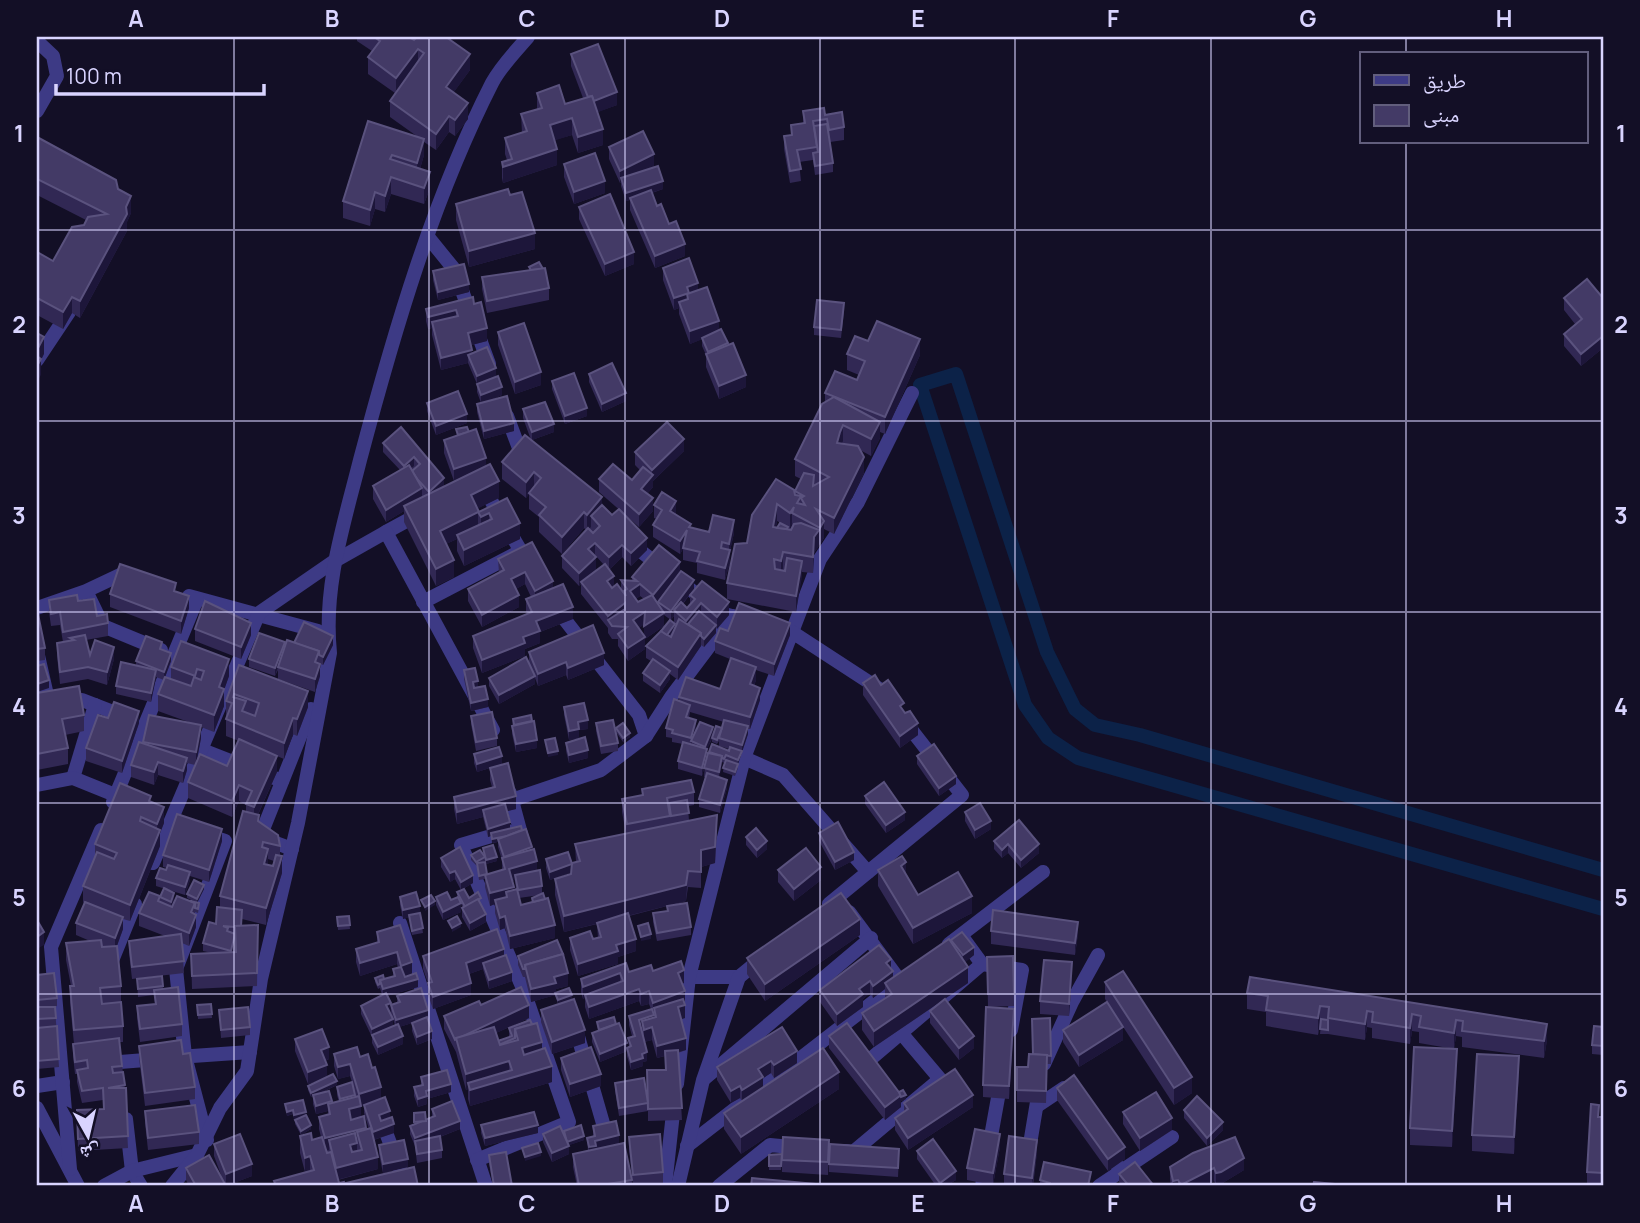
<svg xmlns="http://www.w3.org/2000/svg" width="1640" height="1223" font-family="Manrope,'Noto Naskh Arabic',sans-serif">
<style>
.lines{fill:none;stroke-linecap:round;stroke-linejoin:round}
.canal{stroke:#0c2248;stroke-width:14}
.minor{stroke:#3d3a85;stroke-width:14}
.wall{fill:#312854;fill-rule:evenodd}
.shaded-wall{fill:#1d163a}
.building{fill:#433a66;stroke:#5a527e;stroke-width:2;fill-rule:evenodd}
.grid{fill:none;stroke:#d9d4ff;stroke-width:2;stroke-opacity:0.55}
.neatline{fill:none;stroke:#d9d4ff;stroke-width:2.5}
.grid-label{font-size:23px;text-anchor:middle;font-weight:bold;fill:#d9d4ff}
</style>
<rect width="100%" height="100%" fill="#130f26"/>
<g class="lines">
<polyline class="canal" points="1603,870 1140,735 1095,725 1075,709 1047,652 956,374 920,385 1025,705 1048,738 1078,758 1603,909"/>
<g class="minor">
<polyline points="37,41 53,56 57,76 37,111"/>
<polyline points="428,237 454,269 489,364"/>
<polyline points="37,360 69,312"/>
<polyline points="507,416 523,459"/>
<polyline points="483,487 528,563"/>
<polyline points="386,532 419,514"/>
<polyline points="630,543 721,613 749,621"/>
<polyline points="87,593 103,626 161,650"/>
<polyline points="189,596 318,631"/>
<polyline points="423,602 515,554"/>
<polyline points="555,607 639,715 646,736"/>
<polyline points="37,608 86,591 122,574 133,578"/>
<polyline points="783,630 792,632 820,559 858,502 912,393"/>
<polyline points="37,651 49,704"/>
<polyline points="37,707 82,700 126,717"/>
<polyline points="192,746 282,781"/>
<polyline points="744,758 783,775 868,872"/>
<polyline points="73,778 95,705"/>
<polyline points="37,785 73,778 125,799"/>
<polyline points="510,793 524,845"/>
<polyline points="512,800 601,770 646,736 671,697 732,616"/>
<polyline points="113,802 197,599"/>
<polyline points="204,834 225,841 176,969 185,1056 207,1140"/>
<polyline points="292,849 260,837 311,709"/>
<polyline points="153,863 259,613 333,562 386,532 493,730"/>
<polyline points="829,904 962,795 906,723"/>
<polyline points="849,912 900,981"/>
<polyline points="400,923 486,1186"/>
<polyline points="963,938 982,964 1022,970 1011,1030"/>
<polyline points="949,944 1043,872"/>
<polyline points="111,963 135,904"/>
<polyline points="689,977 739,977"/>
<polyline points="575,1026 621,1186"/>
<polyline points="178,1057 250,1052"/>
<polyline points="120,1062 158,1059"/>
<polyline points="1044,1064 1072,1002 1098,955"/>
<polyline points="860,1068 982,964"/>
<polyline points="704,1079 871,938"/>
<polyline points="677,1084 689,977 744,758 792,632 881,690"/>
<polyline points="37,1086 63,1082"/>
<polyline points="1037,1106 1064,1088 1070,1097"/>
<polyline points="37,1108 78,1186"/>
<polyline points="126,1119 132,1171 141,1186"/>
<polyline points="381,1119 406,1186"/>
<polyline points="687,1146 899,982"/>
<polyline points="845,1151 853,1152 940,1079 902,1034"/>
<polyline points="1107,1151 1121,1171"/>
<polyline points="477,1160 569,1122 524,991 461,845 508,831"/>
<polyline points="70,1169 51,947 101,830"/>
<polyline points="104,1186 132,1171 197,1155"/>
<path d="M172,1186L197,1155L220,1108L247,1071L261,979L298,823L330,653C323,586 344,524 360,460C394,332 432,201 492,83C501,66 516,51 528,37"/>
<polyline points="665,1186 674,1104"/>
<polyline points="678,1186 703,1080 739,977 761,959"/>
<polyline points="719,1186 770,1145 801,1148"/>
<polyline points="982,1186 1001,1081"/>
<polyline points="1023,1186 1040,1084"/>
<polyline points="1099,1186 1172,1137"/>
</g>
</g>
<g class="wall">
<polygon points="357,37 446,37 470,70 453,93 468,119 455,136 449,132 436,150 424,142 424,155 420,169 430,188 424,204 391,194 385,212 375,209 370,226 343,218 343,201 368,121 418,137 390,117 390,101 395,93 368,74 368,57 372,51 357,41"/>
<polygon points="571,54 617,105 597,112 603,145 578,153 572,135 554,140 557,165 503,183 502,178 502,162 507,160 505,154 505,138 522,133 521,114 537,109 537,93 565,104 583,98 571,66"/>
<polygon points="803,111 825,115 844,127 844,140 830,142 833,163 833,172 815,175 813,160 799,162 801,181 790,183 784,149 784,136 791,135 791,125 803,123"/>
<polygon points="37,137 118,189 131,213 127,222 127,231 80,318 72,313 63,329 37,315 37,252 53,261 84,225 86,220 37,195"/>
<polygon points="609,147 654,167 650,169 663,189 652,193 657,206 669,224 685,256 655,268 630,210 630,200 626,201 621,186 621,182 620,183 609,159"/>
<polygon points="564,164 605,193 574,204 564,177"/>
<polygon points="510,195 535,249 469,267 456,220 456,204"/>
<polygon points="579,207 634,264 605,276 579,219"/>
<polygon points="529,267 543,269 549,288 549,300 487,313 482,289 482,277 529,270"/>
<polygon points="663,268 698,290 728,345 746,387 719,399 706,367 706,355 702,346 702,339 690,344 679,314 679,308 674,310 663,280"/>
<polygon points="433,271 469,292 438,300 433,280"/>
<polygon points="1564,298 1603,298 1603,348 1581,366 1564,346 1564,334 1575,324 1564,310"/>
<polygon points="474,304 487,341 471,345 472,353 496,376 477,384 468,363 441,370 432,335 432,328 428,329 426,321 426,309"/>
<polygon points="844,311 841,338 814,335 814,327"/>
<polygon points="498,332 541,385 515,394 498,345"/>
<path d="M868,341L920,355L885,434L880,432V438L871,456L860,450L864,473L834,534L824,529V538L814,553L813,573L802,572L796,612L727,599V583L747,543L752,515L795,495V491L801,479L795,476V459L825,402V393L857,380L859,375L847,370V354ZM777,521L784,525L776,527Z"/>
<polygon points="589,374 626,401 602,412 589,382"/>
<polygon points="552,381 587,416 565,424 552,389"/>
<polygon points="477,384 502,395 488,401 514,431 484,439 477,412 477,404 481,403 477,392"/>
<polygon points="427,403 467,423 436,435 427,411"/>
<path d="M523,409L554,432L532,440L647,550L631,566L622,557L609,570L614,587L621,590V580L632,581V577L680,572L694,589L683,604L687,608L690,604V595L729,615L716,629V633L704,647L701,645L678,680L670,674V679L660,693L643,681V673L651,661L646,658V646L675,628L676,625L674,622V616L671,620L664,615V626L645,639V649L628,661L618,646V639H612L608,633V628L581,594V584L579,586L562,568V556L586,530L584,528L562,554L539,532V517L529,509V494L526,498L502,479V462L531,440L523,418ZM595,555L604,565L591,574L596,569ZM640,596L644,599L638,602L636,599ZM644,624V637L639,628Z"/>
<polygon points="401,427 443,487 454,481 444,453 444,440 457,436 456,429 469,432 486,466 499,498 478,508 479,512 507,498 520,539 464,566 457,551 457,539 446,544 454,577 436,586 404,522 404,511 386,522 373,499 373,486 400,470 383,452 383,443"/>
<polygon points="684,451 653,481 653,487 647,494 653,511 639,527 599,492 599,479 632,480 640,470 635,465 635,452"/>
<polygon points="654,505 676,513 675,514 691,527 709,532 734,533 730,551 730,562 725,580 697,573 697,563 683,560 683,549 680,554 653,537 653,525 657,519 654,518"/>
<polygon points="532,542 553,588 573,619 540,632 540,643 525,649 525,656 482,673 473,648 473,636 527,614 526,611 526,599 531,597 525,584 516,589 519,607 482,627 468,601 468,589 499,573 498,559"/>
<polygon points="176,591 189,608 181,634 110,607 110,594"/>
<polygon points="49,600 78,601 97,616 108,623 108,636 86,640 90,655 114,659 107,685 88,679 60,684 57,656 57,643 63,642 60,625 51,626 49,612"/>
<polygon points="37,614 45,648 45,660 37,661"/>
<polygon points="195,629 251,635 241,659 195,641"/>
<path d="M728,631L790,635L774,676L756,670V680L754,686L760,700L750,729H748V734L738,764L735,763L738,768L735,776L723,772L724,763L722,762L719,777L727,788L720,813L699,807V799L706,777H704L705,765L702,776L678,769V761L683,744L672,742V738L666,737V728L679,701V697L720,689L730,659L715,653V641ZM690,712L724,722L722,728L713,735L693,738L696,728L689,718ZM712,739V742L717,744L719,741V746L729,749V751L707,755V749Z"/>
<path d="M181,641L229,676L224,690V706L214,732L201,727V738L196,764L227,766L239,741L226,736V701L239,665L308,707L297,736L293,734L284,759L272,754L277,772L258,815L259,822L280,846V856L282,873L266,925L242,919L241,926L258,925L257,986L192,989L191,954L212,953L203,951V943L216,924L220,908V896L246,812V805L239,801L232,817L188,798V782L195,765L187,763V770L183,783L158,775L154,785L131,777V765L143,744L149,715L194,724L158,711V694L171,679V667ZM268,859L274,861L273,866L268,865Z"/>
<polygon points="285,642 333,645 323,665 319,663 320,676 315,692 278,679 278,670 275,676 249,667 249,659"/>
<polygon points="162,650 171,661 164,680 156,677 151,702 116,694 116,686 136,666 136,661"/>
<polygon points="529,652 604,665 568,680 566,675 538,686 535,678 535,684 499,704 489,686 489,678 529,662"/>
<polygon points="464,670 488,707 471,711 464,679"/>
<polygon points="863,683 881,685 918,735 900,748 863,695"/>
<polygon points="37,693 84,715 84,731 65,735 68,748 68,764 37,770"/>
<polygon points="564,707 588,729 579,730 579,738 569,740 564,715"/>
<polygon points="471,716 497,738 497,746 476,751 471,724"/>
<polygon points="108,718 139,723 122,773 86,761 86,748"/>
<polygon points="513,719 537,748 516,752 512,734"/>
<polygon points="596,723 618,743 618,751 601,754 596,731"/>
<polygon points="616,728 630,737 623,742 616,732"/>
<polygon points="566,743 588,758 569,763 566,751"/>
<path d="M474,754L502,764L516,809L507,811L510,828L522,830L532,849L537,871L542,886V893L555,938L510,949L505,928L500,930L495,913V904L490,906L485,887V879L479,880L477,866L471,860V855L484,856L483,848L497,861L486,864L485,858V861L483,862L487,874L502,870V860L498,847V842L492,843L491,836L488,837L483,817L457,824L454,809V797L492,787L490,780V768L477,772L474,763ZM515,880L516,889H514L512,881ZM540,895L532,898V902L521,905L519,898Z"/>
<polygon points="917,756 956,784 939,796 917,764"/>
<polygon points="642,789 694,792 694,805 688,806 689,821 717,831 715,863 701,867 701,888 688,887 686,901 673,905 691,927 691,935 657,941 653,922 653,913 667,911 667,906 629,916 636,951 618,957 618,964 578,976 570,950 570,938 593,939 598,938 597,924 564,932 555,895 555,879 571,874 572,872 550,880 546,868 546,859 572,863 576,862 575,844 626,834 622,812 622,799 642,796"/>
<polygon points="865,796 905,820 886,833 865,804"/>
<polygon points="151,802 164,823 160,833 160,846 130,921 123,919 123,929 117,946 121,986 121,1002 123,1026 123,1042 119,1042 125,1088 128,1148 78,1151 77,1110 104,1109 103,1100 82,1103 77,1082 77,1074 75,1074 73,1056 73,1044 74,1044 70,1003 70,986 71,986 66,960 66,943 90,941 76,935 76,923 84,903 83,902 83,886 95,857 95,844"/>
<polygon points="965,812 991,829 975,839 965,821"/>
<polygon points="819,833 854,860 835,870 819,841"/>
<polygon points="746,837 767,849 757,858 746,845"/>
<polygon points="222,841 209,882 190,876 190,880 185,895 156,886 156,878 166,870 167,868 163,867 163,855"/>
<polygon points="994,841 1039,853 1021,868 1008,853 1002,858 994,849"/>
<polygon points="441,858 473,883 461,890 455,879 450,882 441,867"/>
<polygon points="778,870 821,880 794,901 778,882"/>
<polygon points="878,870 906,875 918,895 972,913 913,944 878,886"/>
<polygon points="204,889 197,903 187,898 187,894"/>
<polygon points="149,892 174,902 199,907 198,913 195,912 196,927 189,946 182,943 184,973 132,979 129,953 129,941 165,936 139,926 139,913"/>
<polygon points="457,892 481,902 480,902 486,922 470,931 462,917 462,908 463,908 461,904 461,912 443,920 436,905 436,897 451,900 457,897"/>
<polygon points="400,897 420,913 423,933 412,935 409,917 403,919 400,905"/>
<polygon points="349,916 350,929 338,930 337,917"/>
<polygon points="400,925 412,975 418,987 387,996 391,1011 389,1012 393,1026 395,1025 391,1013 391,1005 397,1003 397,996 428,1018 432,1039 417,1045 412,1031 412,1023 399,1027 403,1044 378,1055 372,1043 372,1037 361,1014 361,1006 382,995 380,988 378,989 375,982 375,978 384,979 393,976 393,969 398,968 397,964 360,976 356,962 356,949 377,943 377,932"/>
<polygon points="991,931 1078,934 1075,955 991,944"/>
<polygon points="860,935 765,1001 747,974 747,958"/>
<polygon points="951,940 974,955 965,962 968,983 874,1047 862,1030 862,1013 885,999 885,989 873,998 870,993 863,999 863,1007 837,1026 820,1002 820,990 891,969 893,978 951,943"/>
<polygon points="423,956 504,956 512,981 489,989 483,969 469,974 471,995 433,1009 428,995 428,983 423,969"/>
<polygon points="518,956 568,986 556,989 556,993 572,999 585,1043 552,1054 541,1022 541,1010 558,1004 555,995 531,1002 525,977 523,977 518,965"/>
<polygon points="1013,956 1014,1006 988,1007 987,957"/>
<polygon points="653,971 684,983 682,984 685,1018 681,1019 686,1050 678,1053 682,1120 648,1121 648,1111 619,1116 615,1091 615,1083 648,1100 666,1070 665,1056 657,1058 652,1040 644,1042 647,1061 643,1062 643,1066 631,1070 627,1056 627,1051 600,1062 592,1042 592,1033 598,1031 597,1022 616,1024 627,1048 629,1047 628,1038 632,1036 629,1025 629,1016 651,1009 649,1004 641,1006 639,1001 589,1019 585,1007 585,998 583,999 581,992 581,979 629,972"/>
<polygon points="37,975 57,998 57,1006 53,1007 55,1007 59,1067 37,1069 37,1028 49,1027 37,1027"/>
<polygon points="1072,975 1069,1016 1040,1014 1040,1001"/>
<polygon points="162,976 163,989 182,1024 182,1036 140,1042 137,1018 137,1006 155,1004 154,995 138,997 137,979"/>
<polygon points="1105,982 1192,1093 1174,1105 1105,999"/>
<polygon points="1247,993 1547,1024 1547,1040 1544,1058 1462,1047 1462,1037 1456,1036 1454,1049 1419,1043 1419,1032 1412,1031 1410,1044 1372,1038 1372,1028 1367,1027 1365,1040 1328,1034 1328,1030 1328,1034 1320,1034 1321,1022 1318,1035 1266,1026 1266,1012 1247,1009"/>
<polygon points="211,1004 212,1018 198,1019 197,1005"/>
<polygon points="481,1005 529,1018 496,1033 498,1041 509,1037 509,1028 542,1049 552,1082 470,1106 468,1099 468,1089 466,1090 456,1052 444,1029 444,1016"/>
<polygon points="219,1010 250,1027 250,1035 221,1038"/>
<polygon points="930,1011 974,1048 959,1060 930,1023"/>
<polygon points="1050,1018 1051,1064 1047,1064 1046,1103 1017,1102 1017,1067 1028,1067"/>
<polygon points="1014,1021 1009,1099 983,1097 983,1085"/>
<polygon points="782,1027 797,1063 774,1078 771,1073 763,1078 763,1087 839,1089 741,1154 724,1129 724,1113 742,1101 740,1098 731,1103 717,1080 717,1067"/>
<polygon points="1603,1027 1603,1055 1592,1054 1592,1045"/>
<polygon points="1063,1030 1123,1040 1079,1067 1063,1042"/>
<polygon points="829,1036 899,1092 906,1099 901,1101 901,1107 885,1120 829,1048"/>
<polygon points="295,1039 329,1059 325,1061 327,1077 308,1084 295,1051"/>
<polygon points="139,1046 183,1054 195,1087 195,1099 145,1106 139,1058"/>
<path d="M334,1054L360,1057L390,1118L394,1133L374,1140L378,1169L338,1180L339,1183L345,1186H274V1181L305,1172L300,1153V1136L312,1140L321,1137L319,1129V1117L328,1115V1111L316,1114L313,1104V1096L311,1097L308,1090V1086L337,1085L319,1094L332,1103L339,1102L337,1095V1087L352,1082L350,1076L338,1079L334,1066ZM364,1105V1113L369,1129L366,1130L361,1117V1106Z"/>
<polygon points="561,1058 601,1086 570,1097 561,1070"/>
<polygon points="1457,1066 1452,1147 1410,1145 1410,1128"/>
<polygon points="1519,1072 1514,1154 1472,1151 1472,1135"/>
<polygon points="421,1077 451,1092 427,1099 427,1104 418,1107 414,1096 414,1087 421,1085"/>
<polygon points="1057,1088 1125,1159 1108,1171 1057,1100"/>
<polygon points="904,1103 973,1107 908,1150 895,1130 895,1118 904,1112"/>
<polygon points="285,1104 306,1115 311,1129 301,1135 295,1124 295,1120 300,1118 294,1119 293,1114 287,1116"/>
<polygon points="432,1109 460,1129 440,1137 442,1150 442,1158 417,1163 415,1146 410,1134 410,1126 414,1125 414,1113 426,1120 432,1118"/>
<polygon points="1184,1110 1223,1130 1207,1146 1184,1118"/>
<polygon points="145,1111 199,1132 199,1144 148,1150 145,1123"/>
<polygon points="1123,1112 1172,1130 1140,1151 1123,1124"/>
<polygon points="1599,1117 1603,1117 1603,1186 1587,1186 1587,1172"/>
<polygon points="481,1125 538,1133 485,1146 481,1133"/>
<polygon points="593,1126 619,1144 596,1149 632,1180 632,1186 577,1186 573,1167 573,1154 588,1151 587,1138 593,1136"/>
<polygon points="543,1134 564,1134 584,1140 569,1145 569,1154 552,1162 543,1142"/>
<polygon points="629,1137 663,1172 663,1184 633,1186 629,1149"/>
<polygon points="214,1144 252,1176 226,1186 189,1186 186,1180 186,1168 225,1186 214,1156"/>
<polygon points="379,1145 408,1167 383,1173 379,1154"/>
<polygon points="1000,1147 993,1185 967,1180 967,1168"/>
<polygon points="917,1151 956,1180 946,1186 936,1186 917,1159"/>
<polygon points="829,1153 828,1175 782,1172 782,1160"/>
<polygon points="1037,1153 1033,1186 1004,1186 1004,1174"/>
<polygon points="782,1154 781,1170 769,1170 769,1155"/>
<polygon points="489,1155 512,1186 493,1186 489,1164"/>
<polygon points="899,1157 898,1177 829,1172 829,1164"/>
<polygon points="1170,1167 1244,1170 1221,1184 1216,1185 1214,1181 1203,1186 1171,1186 1170,1179"/>
<polygon points="1119,1174 1154,1186 1122,1186 1119,1182"/>
<polygon points="1040,1180 1091,1184 1090,1186 1040,1186"/>
</g>
<g class="shaded-wall">
<polygon points="418,49 418,65 396,94 396,78"/>
<polygon points="470,54 470,70 446,103 446,87"/>
<polygon points="617,92 617,105 593,114 593,102"/>
<polygon points="468,103 468,119 455,136 455,120"/>
<polygon points="449,116 449,132 436,150 436,134"/>
<polygon points="572,118 572,135 550,142 550,125"/>
<polygon points="603,129 603,145 578,153 578,137"/>
<polygon points="424,139 424,155 417,179 417,163"/>
<polygon points="557,149 557,165 503,183 503,167"/>
<polygon points="654,154 654,167 622,182 621,178 621,182 620,183 620,171"/>
<polygon points="430,172 430,188 424,204 424,188"/>
<polygon points="391,177 391,194 385,212 385,196"/>
<polygon points="605,181 605,193 574,204 574,192"/>
<polygon points="663,181 663,189 626,201 626,193"/>
<polygon points="375,192 375,209 370,226 370,210"/>
<polygon points="131,196 131,213 127,222 127,231 80,318 80,301"/>
<polygon points="535,233 535,249 469,267 469,251"/>
<polygon points="685,244 685,256 655,268 655,256"/>
<polygon points="634,252 634,264 605,276 605,264"/>
<polygon points="698,283 698,295 688,299 687,294 687,306 679,302 679,308 674,310 674,298 687,287"/>
<polygon points="469,284 469,292 438,300 438,292"/>
<polygon points="72,297 72,313 63,329 63,312"/>
<polygon points="456,310 456,322 432,322 432,328 428,329 428,317"/>
<polygon points="719,321 719,333 690,344 690,331"/>
<polygon points="487,328 487,341 468,346 468,333"/>
<polygon points="1603,336 1603,348 1581,366 1581,354"/>
<polygon points="44,337 44,354 41,360 41,375 37,382 37,350"/>
<polygon points="920,339 920,355 885,434 885,417"/>
<polygon points="472,350 472,362 468,355 468,363 441,370 441,358"/>
<polygon points="496,368 496,376 477,384 477,376"/>
<polygon points="541,372 541,385 515,394 515,382"/>
<polygon points="746,375 746,387 719,399 719,386"/>
<polygon points="502,387 502,395 481,404 481,395"/>
<polygon points="626,393 626,401 602,412 602,404"/>
<polygon points="587,408 587,416 565,424 565,416"/>
<polygon points="467,414 467,423 436,435 436,426"/>
<polygon points="880,422 880,438 871,456 871,439"/>
<polygon points="514,423 514,431 484,439 484,431"/>
<polygon points="554,424 554,432 532,440 532,432"/>
<polygon points="843,425 843,441 840,448 837,443 840,432"/>
<polygon points="684,439 684,451 653,481 653,487 641,501 641,489 652,476 652,470"/>
<polygon points="414,457 414,466 404,474 404,466"/>
<polygon points="864,457 864,473 834,534 834,518"/>
<polygon points="486,458 486,470 454,481 454,469"/>
<polygon points="534,472 534,489 526,498 526,482"/>
<polygon points="444,478 444,487 429,501 429,492"/>
<polygon points="499,481 499,498 471,512 471,495"/>
<polygon points="422,488 422,501 404,506 404,511 386,522 386,510"/>
<polygon points="602,497 602,514 591,516 591,527 587,531 587,515"/>
<polygon points="653,498 653,511 639,527 639,514"/>
<polygon points="676,501 676,513 670,524 670,511"/>
<polygon points="777,504 777,521 773,543 773,527"/>
<polygon points="794,507 792,513 792,526 790,529 790,513"/>
<polygon points="478,512 478,529 457,535 457,539 440,547 440,531"/>
<polygon points="584,512 584,528 562,554 562,537"/>
<polygon points="489,513 489,529 481,534 481,517"/>
<polygon points="734,520 734,533 730,551 730,562 725,580 725,568 729,554 729,544"/>
<polygon points="824,521 824,538 820,545 820,528"/>
<polygon points="520,523 520,539 464,566 464,550"/>
<polygon points="687,530 687,543 680,554 680,541"/>
<polygon points="819,530 819,546 814,553 813,573 813,557 814,537"/>
<polygon points="647,538 647,550 631,566 631,553"/>
<polygon points="595,543 595,555 588,549"/>
<polygon points="622,545 622,557 609,570 609,557"/>
<polygon points="783,552 783,568 781,577 781,561"/>
<polygon points="596,557 596,569 582,583 581,582 581,584 579,586 579,573"/>
<polygon points="454,560 454,577 436,586 436,569"/>
<polygon points="802,561 802,577 796,612 796,596"/>
<polygon points="680,562 680,575 653,607 653,595"/>
<polygon points="525,572 525,584 511,592 511,579"/>
<polygon points="614,576 614,588 607,593 607,581"/>
<polygon points="694,580 694,589 676,612 674,610 674,616 671,620 671,611"/>
<polygon points="553,581 553,594 535,603 535,591"/>
<polygon points="640,584 640,596 630,603 630,591"/>
<polygon points="519,595 519,607 482,627 482,615"/>
<polygon points="189,596 189,608 181,634 181,621"/>
<polygon points="729,602 729,615 717,629 717,617"/>
<polygon points="625,603 625,615 608,620 608,628 608,616"/>
<polygon points="701,603 701,616 686,633 686,621"/>
<polygon points="573,607 573,619 540,632 540,643 525,649 525,656 482,673 482,660 523,637 536,621"/>
<polygon points="645,612 645,624 633,632 633,620"/>
<polygon points="664,613 664,626 645,639 645,649 628,661 628,648 644,637 644,626"/>
<polygon points="251,623 251,635 241,659 241,647"/>
<polygon points="790,623 790,635 774,676 774,664"/>
<polygon points="675,624 675,628 664,643 664,638"/>
<polygon points="716,625 716,633 704,647 704,639"/>
<polygon points="701,633 701,646 678,680 678,667"/>
<polygon points="333,636 333,645 323,665 323,657"/>
<polygon points="285,642 285,650 278,667 275,676 275,668"/>
<polygon points="114,647 114,659 107,685 107,672"/>
<polygon points="171,653 171,661 164,680 164,672"/>
<polygon points="604,653 604,665 568,680 568,668"/>
<polygon points="229,659 229,676 224,690 224,706 214,732 214,715 219,687"/>
<polygon points="566,662 566,675 538,686 538,674"/>
<polygon points="320,664 320,676 315,692 315,679"/>
<polygon points="756,667 756,680 750,697 750,684"/>
<polygon points="156,670 156,678 151,702 151,693"/>
<polygon points="670,671 670,679 660,693 660,685"/>
<polygon points="535,676 535,684 499,704 499,695"/>
<polygon points="49,680 49,688 37,692 37,684"/>
<polygon points="478,681 478,689 473,690 473,682"/>
<polygon points="760,688 760,700 750,729 750,717"/>
<polygon points="308,691 308,707 297,736 297,719"/>
<polygon points="488,699 488,707 471,711 471,703"/>
<polygon points="139,711 139,723 122,773 122,761"/>
<polygon points="293,718 293,734 284,759 284,743"/>
<polygon points="588,720 588,729 579,730 579,738 569,740 569,731 578,722"/>
<polygon points="696,720 696,728 691,746 691,738"/>
<polygon points="918,723 918,735 900,748 900,736"/>
<polygon points="201,725 201,738 196,765 196,752"/>
<polygon points="748,726 748,734 738,764 738,760 742,751 742,745"/>
<polygon points="713,727 713,735 705,755 705,747"/>
<polygon points="630,733 630,737 623,742 623,738"/>
<polygon points="537,740 537,748 516,752 516,744"/>
<polygon points="707,749 707,757 702,776 702,768"/>
<polygon points="588,750 588,758 569,763 569,755"/>
<polygon points="558,751 558,755 548,757 548,753"/>
<polygon points="277,756 277,772 254,823 254,807"/>
<polygon points="502,756 502,764 477,772 477,764"/>
<polygon points="722,756 722,764 719,780 719,772"/>
<polygon points="187,758 187,770 183,783 183,771"/>
<polygon points="158,762 158,775 154,785 154,772"/>
<polygon points="956,776 956,784 939,796 939,788"/>
<polygon points="727,780 727,788 720,813 720,805"/>
<polygon points="239,785 239,801 232,817 232,801"/>
<polygon points="516,796 516,809 485,817 483,810 483,817 457,824 457,812"/>
<polygon points="164,807 164,823 160,833 160,846 130,921 130,905 157,837 157,824"/>
<polygon points="905,812 905,820 886,833 886,825"/>
<polygon points="717,815 715,863 701,867 701,850"/>
<polygon points="991,821 991,829 975,839 975,830"/>
<polygon points="510,822 510,831 491,833 491,836 488,837 488,829"/>
<polygon points="222,829 222,841 209,882 209,870"/>
<polygon points="523,832 498,839 498,842 492,843 492,839"/>
<polygon points="767,841 767,849 757,858 757,850"/>
<polygon points="1008,844 1008,853 1002,858 1002,850"/>
<polygon points="1039,844 1039,853 1021,868 1021,860"/>
<polygon points="532,847 532,855 504,857"/>
<polygon points="268,849 268,865 264,864"/>
<polygon points="854,852 854,860 835,870 835,862"/>
<polygon points="282,856 282,873 266,925 266,908"/>
<polygon points="497,857 497,861 486,864 486,860"/>
<polygon points="537,861 537,874 515,875 515,880 509,882 509,869"/>
<polygon points="906,862 906,879 901,866"/>
<polygon points="572,864 572,872 550,880 550,872"/>
<polygon points="821,867 821,880 794,901 794,889"/>
<polygon points="455,871 455,879 450,882 450,873"/>
<polygon points="688,871 686,901 564,932 564,916"/>
<polygon points="190,872 190,880 185,895 185,887"/>
<polygon points="473,875 473,883 461,890 461,882"/>
<polygon points="204,885 204,889 197,903 197,899"/>
<polygon points="514,887 514,899 506,892 506,901 495,900 495,904 490,906 490,893"/>
<polygon points="174,893 174,905 171,914 171,902"/>
<polygon points="972,896 972,913 913,944 913,928"/>
<polygon points="435,901 435,905 425,911 425,907"/>
<polygon points="461,903 461,912 443,920 443,912"/>
<polygon points="420,906 420,914 403,919 403,910"/>
<polygon points="486,914 486,922 470,931 470,923"/>
<polygon points="196,915 196,927 189,946 189,933"/>
<polygon points="505,916 505,928 500,930 500,918"/>
<polygon points="123,917 123,929 115,951 115,938"/>
<polygon points="860,919 860,935 765,1001 765,984"/>
<polygon points="1078,922 1078,934 1075,955 1075,943"/>
<polygon points="461,923 461,927 452,932 452,928"/>
<polygon points="555,925 555,938 510,949 510,936"/>
<polygon points="44,932 44,945 37,949 37,937"/>
<polygon points="235,934 235,942 231,959 231,951"/>
<polygon points="651,934 651,939 641,941 641,937"/>
<polygon points="636,939 636,951 618,957 618,964 578,976 578,964 616,945"/>
<polygon points="974,947 974,955 963,964 963,955"/>
<polygon points="504,949 504,961 483,963 483,969 466,975 466,963"/>
<polygon points="397,952 397,964 360,976 360,963"/>
<polygon points="891,959 891,972 886,963"/>
<polygon points="412,962 412,975 401,978 401,966"/>
<polygon points="1072,962 1072,975 1069,1016 1069,1004"/>
<polygon points="968,967 968,983 874,1047 874,1031"/>
<polygon points="684,970 684,983 678,985 678,973"/>
<polygon points="893,971 893,983 885,983 885,989 873,998 873,986"/>
<polygon points="512,972 512,981 489,989 489,980"/>
<polygon points="568,973 568,986 556,989 556,995 531,1002 531,989 554,977"/>
<polygon points="620,973 620,986 585,995 585,998 583,999 583,987"/>
<polygon points="418,979 418,987 383,997 383,989"/>
<polygon points="870,981 870,993 863,999 863,1007 837,1026 837,1014 859,989"/>
<polygon points="471,983 471,995 433,1009 433,997"/>
<polygon points="639,989 639,1001 589,1019 589,1007"/>
<polygon points="649,991 649,1004 641,1006 641,994"/>
<polygon points="685,991 685,1003 654,1008 654,1014 653,1015 653,1003"/>
<polygon points="572,995 572,1000 558,1005 558,1000"/>
<polygon points="391,1003 391,1011 386,1013 386,1005"/>
<polygon points="529,1005 529,1018 459,1050 456,1039"/>
<polygon points="685,1005 685,1018 678,1020 678,1007"/>
<polygon points="1320,1006 1320,1022 1318,1035 1318,1018"/>
<polygon points="1014,1009 1014,1021 1009,1099 1009,1086"/>
<polygon points="428,1010 428,1018 396,1028 396,1020"/>
<polygon points="1367,1011 1367,1027 1365,1040 1365,1024"/>
<polygon points="1412,1014 1412,1031 1410,1044 1410,1028"/>
<polygon points="654,1015 654,1023 642,1021 642,1027 639,1028 639,1020"/>
<polygon points="393,1019 393,1027 372,1037 372,1029"/>
<polygon points="1456,1020 1456,1036 1454,1049 1454,1033"/>
<polygon points="1547,1024 1547,1040 1544,1058 1544,1041"/>
<polygon points="652,1027 652,1040 644,1042 644,1030"/>
<polygon points="1123,1027 1123,1040 1079,1067 1079,1055"/>
<polygon points="585,1030 585,1043 552,1054 552,1042"/>
<polygon points="432,1031 432,1039 417,1045 417,1037"/>
<polygon points="403,1036 403,1044 378,1055 378,1047"/>
<polygon points="974,1036 974,1048 959,1060 959,1048"/>
<polygon points="686,1038 686,1050 657,1058 657,1046"/>
<polygon points="542,1042 542,1058 522,1064 522,1048"/>
<polygon points="627,1043 627,1051 600,1062 600,1054"/>
<polygon points="329,1047 329,1059 321,1062 321,1050"/>
<polygon points="1457,1049 1457,1066 1452,1147 1452,1131"/>
<polygon points="797,1051 797,1063 774,1078 774,1065"/>
<polygon points="647,1052 647,1061 643,1062 643,1066 631,1070 631,1062 642,1054"/>
<polygon points="1519,1056 1519,1072 1514,1154 1514,1137"/>
<polygon points="509,1061 509,1077 468,1083 468,1089 466,1090 466,1074"/>
<polygon points="771,1061 771,1073 763,1078 763,1089 742,1102 742,1090 758,1069"/>
<polygon points="350,1064 350,1076 338,1079 338,1067"/>
<polygon points="327,1065 327,1077 308,1084 308,1072"/>
<polygon points="552,1066 552,1082 470,1106 470,1090"/>
<polygon points="839,1072 839,1089 741,1154 741,1137"/>
<polygon points="601,1074 601,1086 570,1097 570,1084"/>
<polygon points="1192,1077 1192,1093 1174,1105 1174,1088"/>
<polygon points="337,1081 337,1085 311,1097 311,1093"/>
<polygon points="451,1084 451,1092 427,1099 427,1104 418,1107 418,1099 426,1091"/>
<polygon points="740,1086 740,1098 731,1103 731,1091"/>
<polygon points="381,1087 381,1100 359,1106 359,1094"/>
<polygon points="355,1095 355,1103 340,1107 340,1099"/>
<polygon points="901,1095 906,1095 906,1099 901,1101 901,1107 885,1120 885,1107"/>
<polygon points="973,1095 973,1107 908,1150 908,1138"/>
<polygon points="332,1101 332,1109 328,1104 328,1111 316,1114 316,1106"/>
<polygon points="361,1106 361,1118 349,1121 349,1109"/>
<polygon points="293,1110 293,1114 287,1116 287,1112"/>
<polygon points="390,1111 390,1119 379,1123 379,1115"/>
<polygon points="306,1112 306,1116 294,1119 294,1115"/>
<polygon points="1172,1118 1172,1130 1140,1151 1140,1138"/>
<polygon points="460,1121 460,1129 416,1146 415,1138"/>
<polygon points="1223,1122 1223,1130 1207,1146 1207,1138"/>
<polygon points="394,1124 394,1133 373,1140 373,1132"/>
<polygon points="311,1125 311,1129 301,1135 301,1131"/>
<polygon points="538,1125 538,1133 485,1146 485,1138"/>
<polygon points="366,1128 366,1140 357,1132 357,1142 329,1140 329,1150 325,1151 325,1138"/>
<polygon points="1000,1134 1000,1147 993,1185 993,1173"/>
<polygon points="619,1135 619,1144 596,1149 596,1154 589,1156 589,1147 595,1141"/>
<polygon points="584,1136 584,1140 567,1146 567,1142"/>
<polygon points="1037,1140 1037,1153 1032,1186 1032,1178"/>
<polygon points="357,1143 357,1155 350,1157 350,1145"/>
<polygon points="569,1146 569,1154 552,1162 552,1153"/>
<polygon points="1125,1147 1125,1159 1108,1171 1108,1159"/>
<polygon points="541,1152 541,1156 525,1161 525,1157"/>
<polygon points="310,1156 310,1173 305,1174 305,1158"/>
<polygon points="378,1157 378,1169 336,1180 336,1168"/>
<polygon points="1244,1158 1244,1170 1221,1184 1216,1185 1216,1173"/>
<polygon points="408,1159 408,1167 383,1173 383,1164"/>
<polygon points="252,1164 252,1176 226,1186 226,1174"/>
<polygon points="1214,1168 1214,1181 1203,1186 1181,1186 1181,1185"/>
<polygon points="956,1171 956,1180 946,1186 940,1186 940,1183"/>
<polygon points="1178,1180 1178,1186 1173,1186 1173,1181"/>
</g>
<g class="building">
<polygon points="374,37 409,37 414,40 417,37 446,37 470,54 446,87 468,103 455,120 449,116 436,134 390,101 424,53 418,49 396,78 368,57 380,41"/>
<polygon points="598,44 617,92 594,101 592,96 588,97 571,54"/>
<polygon points="559,85 565,104 592,96 603,129 578,137 572,118 550,125 557,149 503,167 502,162 512,159 505,138 527,131 521,114 542,108 537,93"/>
<polygon points="824,108 825,115 842,112 844,127 829,130 827,119 813,121 817,147 797,150 801,169 790,171 784,136 792,135 791,125 805,123 803,111"/>
<polygon points="368,121 424,139 417,163 392,155 390,159 430,172 424,188 391,177 385,196 375,192 370,210 343,201"/>
<polygon points="827,124 833,163 815,166 813,153 818,152 814,126"/>
<polygon points="643,131 654,154 620,171 609,147"/>
<polygon points="37,137 116,180 118,189 131,196 126,207 127,214 80,301 72,297 63,312 37,298 37,252 53,261 72,227 84,225 88,217 107,214 37,179"/>
<polygon points="595,153 605,181 574,192 564,164"/>
<polygon points="658,166 663,181 626,193 621,178"/>
<polygon points="508,189 510,195 522,192 535,233 469,251 456,204"/>
<polygon points="651,190 657,206 661,204 669,224 676,221 685,244 655,256 630,198"/>
<polygon points="610,194 634,252 605,264 579,207"/>
<polygon points="689,258 698,283 687,287 689,293 674,298 663,268"/>
<polygon points="539,262 543,269 531,270 529,267"/>
<polygon points="464,264 469,284 438,292 433,271"/>
<polygon points="545,268 549,288 487,301 482,277"/>
<polygon points="1587,279 1603,298 1603,336 1581,354 1564,334 1582,319 1564,298"/>
<polygon points="707,287 719,321 690,331 679,302 688,299 687,294"/>
<polygon points="473,297 474,304 481,302 487,328 468,333 472,350 441,358 432,322 458,316 456,310 428,317 426,309"/>
<polygon points="817,300 844,303 841,330 814,327"/>
<polygon points="877,321 920,339 885,417 825,393 835,371 857,380 865,361 847,354 855,336 868,341"/>
<polygon points="524,323 541,372 515,382 498,332"/>
<polygon points="721,329 728,343 708,352 702,338"/>
<polygon points="37,333 44,337 37,350"/>
<polygon points="733,343 746,375 719,386 706,354"/>
<polygon points="487,347 496,368 477,376 468,355"/>
<polygon points="37,356 41,359 37,366"/>
<polygon points="612,363 626,393 602,404 589,374"/>
<polygon points="574,373 587,408 565,416 552,381"/>
<polygon points="498,376 502,387 481,395 477,384"/>
<polygon points="458,391 467,414 436,426 427,403"/>
<polygon points="507,396 514,423 484,431 477,404"/>
<polygon points="834,397 880,422 871,439 843,425 840,432 837,443 858,446 864,457 834,518 816,509 824,521 820,528 792,513 794,507 790,513 777,504 773,527 791,530 794,524 801,523 819,530 814,537 813,557 783,552 781,561 774,559 775,569 785,571 787,558 802,561 796,596 727,583 735,544 747,543 752,515 776,479 794,490 795,495 801,496 797,503 805,505 801,498 804,496 795,491 804,473 814,475 813,486 829,477 795,459 822,404"/>
<polygon points="545,402 554,424 532,432 523,409"/>
<polygon points="667,422 684,439 652,470 635,452"/>
<polygon points="401,427 444,478 429,492 418,480 412,471 420,464 414,457 404,466 383,443"/>
<polygon points="467,427 469,432 458,435 456,429"/>
<polygon points="476,429 486,458 454,469 444,440"/>
<polygon points="525,435 602,497 587,515 584,512 562,537 539,515 546,507 529,493 541,478 534,472 526,482 502,462"/>
<polygon points="490,464 499,481 471,495 479,512 507,498 520,523 464,550 457,535 492,519 489,513 481,517 478,512 440,531 454,560 436,569 404,506"/>
<polygon points="613,464 632,480 643,467 653,475 641,489 653,498 639,514 599,479"/>
<polygon points="409,465 422,488 386,510 373,486"/>
<polygon points="662,492 676,501 670,511 691,524 689,527 709,532 713,515 734,520 729,544 722,542 721,548 730,550 725,568 697,561 700,552 683,548 687,530 680,541 653,525 662,510 654,505"/>
<polygon points="602,505 612,515 619,509 647,538 631,553 622,545 609,557 595,543 588,549 596,557 579,573 562,556 588,528 593,533 600,526 591,516"/>
<polygon points="780,523 788,527 787,529 777,528"/>
<polygon points="532,542 553,581 535,591 525,572 511,579 519,595 482,615 468,589 504,570 498,559"/>
<polygon points="659,545 680,562 653,595 640,584 630,591 638,602 652,595 664,613 644,626 645,612 633,620 645,637 628,648 618,634 627,627 612,626 608,620 625,609 625,603 608,616 581,582 605,564 614,576 607,581 612,588 617,584 626,596 624,591 627,589 621,580 637,581 632,577"/>
<polygon points="120,564 176,583 174,591 189,596 181,621 110,594"/>
<polygon points="681,571 694,580 671,611 658,602"/>
<polygon points="702,581 729,602 717,617 701,603 686,621 674,610 681,602 687,608 695,599 690,595"/>
<polygon points="563,584 573,607 536,621 540,631 523,637 525,643 482,660 473,636 532,612 526,599"/>
<polygon points="77,595 78,601 94,599 97,616 107,614 108,623 63,632 60,612 51,614 49,600"/>
<polygon points="205,601 251,623 241,647 195,629"/>
<polygon points="739,603 790,623 774,664 715,641 720,628 728,631"/>
<polygon points="699,611 716,625 704,639 701,636 701,633 688,624"/>
<polygon points="37,614 38,614 45,648 37,649"/>
<polygon points="679,619 701,633 678,667 646,646 661,631 671,637"/>
<polygon points="670,620 675,624 667,635 661,631"/>
<polygon points="304,622 333,636 323,657 319,655 319,651 294,643"/>
<polygon points="593,625 604,653 568,668 566,662 538,674 529,652"/>
<polygon points="259,633 285,642 275,668 249,659"/>
<polygon points="85,635 90,655 95,640 114,647 107,672 88,667 60,672 57,643 74,640 70,638"/>
<polygon points="146,636 162,642 160,649 171,653 164,672 136,661"/>
<polygon points="287,640 319,651 315,662 320,664 315,679 278,667"/>
<polygon points="181,641 229,659 219,687 224,689 214,715 158,694 165,677 191,686 194,677 201,680 204,671 197,669 195,676 171,667"/>
<polygon points="526,657 535,676 499,695 489,678"/>
<polygon points="731,658 756,667 750,684 760,688 750,717 679,697 686,677 720,689"/>
<polygon points="653,659 670,671 660,685 643,673"/>
<polygon points="121,662 156,670 151,693 116,686"/>
<polygon points="44,664 49,680 37,684 37,666"/>
<path d="M239,665L308,691L297,719L293,718L284,743L226,719L232,703L226,701ZM234,694L259,703L255,716L242,711L246,701L233,697Z"/>
<polygon points="475,668 478,681 473,682 474,688 485,686 488,699 471,703 464,670"/>
<polygon points="875,675 881,685 888,680 904,703 900,706 905,713 910,711 918,723 900,736 863,683"/>
<polygon points="79,686 84,715 62,719 68,748 37,754 37,727 39,726 37,727 37,693"/>
<polygon points="674,699 690,705 686,717 696,720 691,738 672,733 673,730 666,728"/>
<polygon points="114,702 139,711 122,761 86,748 98,715 108,718"/>
<polygon points="584,703 588,720 578,722 579,729 569,731 564,707"/>
<polygon points="492,712 497,738 476,742 471,716"/>
<polygon points="149,715 201,725 196,752 143,742"/>
<polygon points="531,715 532,721 514,725 513,719"/>
<polygon points="613,720 618,743 601,746 596,723"/>
<polygon points="724,720 748,726 742,745 719,738"/>
<polygon points="534,721 537,740 516,744 512,726"/>
<polygon points="700,722 713,727 705,747 691,741"/>
<polygon points="623,723 630,733 623,738 616,728"/>
<polygon points="716,726 722,728 717,740 712,738"/>
<polygon points="585,737 588,750 569,755 566,743"/>
<polygon points="555,738 558,751 548,753 545,740"/>
<polygon points="239,739 277,756 254,807 246,804 252,791 239,785 232,801 188,782 200,754 227,766"/>
<polygon points="139,742 187,758 183,771 158,762 154,772 131,765"/>
<polygon points="683,742 707,749 702,768 678,761"/>
<polygon points="712,744 729,751 730,747 742,751 738,760 726,755 724,759 722,758 722,756 709,752"/>
<polygon points="934,744 956,776 939,788 917,756"/>
<polygon points="499,747 502,756 477,764 474,754"/>
<polygon points="708,753 722,756 719,772 704,768"/>
<polygon points="726,760 738,764 735,772 723,768"/>
<polygon points="508,763 516,796 457,812 454,797 495,787 490,768"/>
<polygon points="707,773 727,780 720,805 699,799"/>
<polygon points="691,780 694,792 667,798 670,816 627,824 622,799 643,795 642,789"/>
<polygon points="884,782 905,812 886,825 865,796"/>
<polygon points="120,783 151,796 149,801 164,807 157,824 141,817 140,821 160,830 130,905 83,886 97,852 114,859 117,853 95,844"/>
<polygon points="687,800 689,813 671,816 669,803"/>
<polygon points="980,803 991,821 975,830 965,812"/>
<polygon points="505,804 510,822 488,829 483,810"/>
<polygon points="243,811 259,815 258,821 278,835 280,846 263,842 262,847 268,849 264,864 273,866 276,855 282,856 266,908 220,896"/>
<polygon points="177,814 222,829 209,870 163,855"/>
<polygon points="717,815 715,847 701,850 701,872 688,871 686,885 564,916 555,879 571,874 572,863 580,861 575,844"/>
<polygon points="1019,820 1039,844 1021,860 1008,844 1002,850 994,841"/>
<polygon points="838,822 854,852 835,862 819,833"/>
<polygon points="521,826 522,830 507,836 492,839 491,833"/>
<polygon points="756,828 767,841 757,850 746,837"/>
<polygon points="526,829 532,847 504,857 498,839"/>
<polygon points="493,845 497,857 486,860 483,848"/>
<polygon points="460,847 473,875 461,882 455,871 450,873 441,858"/>
<polygon points="806,848 821,867 794,889 778,870"/>
<polygon points="534,849 537,861 509,869 514,887 490,893 485,875 505,869 502,858"/>
<polygon points="480,850 485,857 476,862 471,855"/>
<polygon points="568,852 572,864 550,872 546,859"/>
<polygon points="902,856 906,862 901,866 918,895 958,872 972,896 913,928 878,870"/>
<polygon points="485,862 487,874 479,876 477,863"/>
<polygon points="168,865 190,872 185,887 156,878 160,868 166,870"/>
<polygon points="540,870 542,886 518,890 515,875"/>
<polygon points="194,880 204,885 197,899 187,894"/>
<polygon points="164,888 174,893 171,902 160,897"/>
<polygon points="464,889 469,898 478,892 481,898 465,907 457,892"/>
<polygon points="517,889 521,905 548,898 555,925 510,936 505,916 500,918 495,900 507,897 506,892"/>
<polygon points="149,892 160,896 158,901 172,907 177,896 195,903 191,912 196,915 189,933 139,913"/>
<polygon points="416,892 420,906 403,910 400,897"/>
<polygon points="447,892 451,900 458,897 461,903 443,912 436,897"/>
<polygon points="543,893 545,899 533,902 532,898"/>
<polygon points="841,893 860,919 765,984 747,958"/>
<polygon points="431,895 435,901 425,907 421,900"/>
<polygon points="478,899 486,914 470,923 462,908"/>
<polygon points="190,901 199,903 198,909 195,908 195,903"/>
<polygon points="85,902 123,917 115,938 76,923"/>
<polygon points="687,903 691,927 657,933 653,913 668,911 667,906"/>
<polygon points="217,907 242,910 241,926 235,927 223,926 228,928 227,931 235,934 231,951 203,943 209,922 216,924"/>
<polygon points="993,910 1078,922 1075,943 991,931"/>
<polygon points="420,913 423,928 412,931 409,915"/>
<polygon points="628,913 636,939 616,945 618,951 578,964 570,938 590,931 593,939 601,937 597,923"/>
<polygon points="349,916 350,925 338,926 337,917"/>
<polygon points="457,916 461,923 452,928 448,921"/>
<polygon points="37,920 44,932 37,937"/>
<polygon points="648,923 651,934 641,937 638,926"/>
<polygon points="258,925 257,973 192,976 191,954 236,952 235,926"/>
<polygon points="400,925 412,962 401,966 397,952 360,963 356,949 379,942 377,932"/>
<polygon points="497,929 504,949 466,963 471,983 433,997 428,983 432,982 423,956"/>
<polygon points="962,932 974,947 963,955 951,940"/>
<polygon points="181,934 184,961 132,967 129,941"/>
<polygon points="949,939 968,967 874,1031 862,1013 892,994 885,983"/>
<polygon points="101,940 102,947 117,946 121,986 100,988 102,1004 121,1002 123,1026 74,1030 70,986 74,986 66,943"/>
<polygon points="557,940 563,954 525,965 525,969 523,969 518,956"/>
<polygon points="879,945 891,959 886,963 893,971 873,986 870,981 859,989 863,994 837,1014 820,990"/>
<polygon points="563,954 568,973 554,977 556,983 531,989 525,965"/>
<polygon points="506,955 512,972 489,980 483,963"/>
<polygon points="1013,956 1014,994 988,994 987,957"/>
<polygon points="1044,960 1072,962 1069,1004 1040,1001"/>
<polygon points="681,961 684,970 678,973 685,991 653,1003 649,991 641,994 639,989 589,1007 585,995 623,981 620,973 583,987 581,979 626,963 629,972 651,965 653,971"/>
<polygon points="401,967 405,977 416,973 418,979 383,989 380,980 395,976 393,969"/>
<polygon points="1123,971 1192,1077 1174,1088 1105,982"/>
<polygon points="54,973 57,998 37,1000 37,975"/>
<polygon points="383,975 384,979 380,980 380,984 378,985 375,978"/>
<polygon points="162,976 163,986 138,989 137,979"/>
<polygon points="1250,977 1547,1024 1544,1041 1462,1031 1463,1021 1456,1020 1454,1033 1419,1027 1421,1016 1412,1014 1410,1028 1372,1022 1373,1012 1367,1011 1365,1024 1328,1018 1329,1007 1320,1006 1318,1018 1266,1010 1268,996 1247,993"/>
<polygon points="178,987 182,1024 140,1029 137,1006 156,1004 154,990"/>
<polygon points="521,987 529,1005 455,1040 444,1016 479,1001 481,1005"/>
<polygon points="421,988 428,1010 396,1020 391,1005 400,1002 397,996"/>
<polygon points="569,988 572,995 558,1000 555,993"/>
<polygon points="386,993 391,1003 386,1005 393,1019 372,1029 361,1006"/>
<polygon points="574,999 585,1030 552,1042 541,1010"/>
<polygon points="683,999 685,1005 678,1007 686,1038 657,1046 652,1027 644,1030 642,1021 656,1017 654,1008"/>
<polygon points="945,999 974,1036 959,1048 930,1011"/>
<polygon points="1107,1002 1123,1027 1079,1055 1063,1030"/>
<polygon points="211,1004 212,1014 198,1015 197,1005"/>
<polygon points="37,1007 55,1007 56,1018 37,1019"/>
<polygon points="248,1007 250,1027 221,1030 219,1010"/>
<polygon points="986,1007 1014,1009 1009,1086 983,1085"/>
<polygon points="652,1009 654,1015 639,1020 647,1052 642,1054 643,1058 631,1062 627,1048 631,1046 628,1038 635,1036 629,1016"/>
<polygon points="427,1017 432,1031 417,1037 412,1023"/>
<polygon points="614,1017 616,1024 599,1030 597,1022"/>
<polygon points="1050,1018 1051,1056 1033,1054 1032,1019"/>
<polygon points="1321,1019 1328,1020 1328,1030 1320,1029"/>
<polygon points="530,1020 532,1024 515,1029 515,1038 499,1045 498,1041 512,1036 509,1028"/>
<polygon points="537,1023 542,1042 522,1048 524,1055 545,1048 552,1066 470,1090 468,1083 512,1070 509,1061 466,1074 456,1038 494,1027 500,1045 518,1040 515,1029"/>
<polygon points="619,1023 627,1043 600,1054 592,1033"/>
<polygon points="847,1023 901,1095 885,1107 829,1036"/>
<polygon points="398,1024 403,1036 378,1047 372,1035"/>
<polygon points="57,1026 59,1059 37,1061 37,1028"/>
<polygon points="1594,1026 1603,1027 1603,1046 1592,1045"/>
<polygon points="782,1027 797,1051 774,1065 771,1061 758,1069 763,1077 742,1090 740,1086 731,1091 717,1067"/>
<polygon points="322,1029 329,1047 321,1050 327,1065 308,1072 295,1039"/>
<polygon points="119,1038 122,1066 112,1067 113,1073 123,1072 125,1085 108,1088 126,1088 128,1136 78,1139 77,1110 104,1109 103,1088 82,1091 77,1070 88,1068 87,1060 75,1062 73,1044"/>
<polygon points="181,1040 183,1054 190,1053 195,1087 145,1093 139,1046"/>
<polygon points="357,1047 360,1057 368,1054 372,1068 375,1067 381,1087 359,1094 350,1064 338,1067 334,1054"/>
<polygon points="591,1047 601,1074 570,1084 561,1058"/>
<polygon points="1414,1047 1457,1049 1452,1131 1410,1128"/>
<polygon points="823,1048 839,1072 741,1137 724,1113"/>
<polygon points="678,1050 682,1108 648,1109 647,1070 666,1070 665,1051"/>
<polygon points="1029,1054 1047,1055 1046,1091 1017,1090 1017,1067 1028,1067"/>
<polygon points="1477,1054 1519,1056 1514,1137 1472,1135"/>
<polygon points="955,1069 973,1095 908,1138 895,1118 908,1109 904,1103"/>
<polygon points="447,1070 451,1084 426,1091 427,1096 418,1099 414,1087 423,1085 421,1077"/>
<polygon points="333,1074 337,1081 311,1093 308,1086"/>
<polygon points="1074,1075 1125,1147 1108,1159 1057,1088"/>
<polygon points="644,1078 648,1103 619,1108 615,1083"/>
<polygon points="352,1082 355,1095 340,1099 337,1087"/>
<polygon points="903,1090 906,1095 901,1097 899,1092"/>
<polygon points="329,1091 332,1101 316,1106 313,1095"/>
<polygon points="1156,1092 1172,1118 1140,1138 1123,1112"/>
<polygon points="359,1096 361,1106 349,1109 351,1120 364,1116 366,1128 325,1138 319,1117 330,1114 328,1104"/>
<polygon points="1197,1096 1223,1122 1207,1138 1184,1110"/>
<polygon points="385,1097 390,1111 379,1115 381,1121 392,1117 394,1124 373,1132 364,1105"/>
<polygon points="303,1100 306,1112 294,1115 293,1110 287,1112 285,1104"/>
<polygon points="452,1101 460,1121 415,1138 410,1126 435,1116 432,1109"/>
<polygon points="1591,1104 1599,1105 1598,1117 1603,1117 1603,1173 1587,1172"/>
<polygon points="195,1105 199,1132 148,1138 145,1111"/>
<polygon points="425,1112 426,1121 414,1122 414,1113"/>
<polygon points="534,1112 538,1125 485,1138 481,1125"/>
<polygon points="306,1115 311,1125 301,1131 295,1120"/>
<polygon points="616,1121 619,1135 595,1141 596,1146 589,1147 587,1138 595,1136 593,1126"/>
<polygon points="581,1125 584,1136 567,1142 564,1131"/>
<polygon points="560,1126 569,1146 552,1153 543,1134"/>
<polygon points="371,1128 378,1157 336,1168 329,1140 355,1133 357,1143 350,1145 352,1152 362,1150 357,1132"/>
<polygon points="975,1129 1000,1134 993,1173 967,1168"/>
<polygon points="311,1133 312,1140 322,1137 327,1153 331,1152 339,1183 344,1182 345,1186 276,1186 274,1181 314,1170 310,1156 305,1158 300,1136"/>
<polygon points="240,1134 252,1164 226,1174 214,1144"/>
<polygon points="660,1134 663,1172 633,1175 629,1137"/>
<polygon points="440,1136 442,1150 417,1154 415,1141"/>
<polygon points="1009,1136 1037,1140 1032,1178 1004,1174"/>
<polygon points="783,1137 829,1140 828,1162 782,1160"/>
<polygon points="1235,1137 1244,1158 1221,1172 1216,1173 1214,1168 1181,1185 1178,1180 1173,1181 1170,1167 1193,1153"/>
<polygon points="933,1139 956,1171 940,1183 917,1151"/>
<polygon points="404,1140 408,1159 383,1164 379,1145"/>
<polygon points="538,1143 541,1152 525,1157 522,1148"/>
<polygon points="624,1143 632,1180 596,1186 579,1186 573,1154"/>
<polygon points="830,1144 899,1149 898,1168 829,1164"/>
<polygon points="506,1152 512,1186 494,1186 489,1155"/>
<polygon points="782,1154 781,1166 769,1166 769,1155"/>
<polygon points="209,1155 226,1186 196,1186 186,1168"/>
<polygon points="1044,1162 1091,1172 1088,1186 1050,1186 1050,1183 1040,1180"/>
<polygon points="1135,1162 1154,1186 1129,1186 1119,1174"/>
<polygon points="414,1167 418,1186 347,1186 346,1183"/>
<polygon points="752,1178 826,1185 826,1186 751,1186"/>
<polygon points="1314,1182 1356,1186 1313,1186"/>
</g>
<path class="grid" d="M234,37V1186M429,37V1186M625,37V1186M820,37V1186M1015,37V1186M1211,37V1186M1406,37V54M1406,142V1186M37,230H1603M37,421H1603M37,612H1603M37,803H1603M37,994H1603"/>
<rect width="1640" height="1223" fill="none" stroke="#130f26" stroke-width="77"/>
<rect x="1360" y="52" width="228" height="91" fill="#130f26" stroke="#625e7d" stroke-width="2"/>
<rect x="1374" y="75" width="35" height="10" fill="#3d3a85" stroke="#625e7d" stroke-width="2"/>
<text x="1423" y="88" font-size="21" fill="#d9d4ff">طريق</text>
<rect x="1374" y="105" width="35" height="21" fill="#433a66" stroke="#625e7d" stroke-width="2"/>
<text x="1423" y="122" font-size="21" fill="#d9d4ff">مبنى</text>
<g transform="translate(88 1136) rotate(172)" stroke="#130f26" stroke-width="5" paint-order="stroke">
<path d="M0-5L12 26L0 18L-12 26Z" fill="#d9d4ff"/>
<text y="-10" font-size="19" font-weight="bold" text-anchor="middle" fill="#d9d4ff">ش</text>
</g>
<path d="M56 84v10h208v-10" fill="none" stroke="#d9d4ff" stroke-width="3.5"/>
<text x="66" y="84" font-size="21" fill="#d9d4ff" stroke="#130f26" stroke-width="5" paint-order="stroke">100 m</text>
<rect x="38" y="38" width="1564" height="1146" class="neatline"/>
<g class="grid-label">
<text x="136" y="27">A</text>
<text x="332" y="27">B</text>
<text x="527" y="27">C</text>
<text x="722" y="27">D</text>
<text x="918" y="27">E</text>
<text x="1113" y="27">F</text>
<text x="1308" y="27">G</text>
<text x="1504" y="27">H</text>
<text x="19" y="142">1</text>
<text x="1621" y="142">1</text>
<text x="19" y="333">2</text>
<text x="1621" y="333">2</text>
<text x="19" y="524">3</text>
<text x="1621" y="524">3</text>
<text x="19" y="715">4</text>
<text x="1621" y="715">4</text>
<text x="19" y="906">5</text>
<text x="1621" y="906">5</text>
<text x="19" y="1097">6</text>
<text x="1621" y="1097">6</text>
<text x="136" y="1212">A</text>
<text x="332" y="1212">B</text>
<text x="527" y="1212">C</text>
<text x="722" y="1212">D</text>
<text x="918" y="1212">E</text>
<text x="1113" y="1212">F</text>
<text x="1308" y="1212">G</text>
<text x="1504" y="1212">H</text>
</g>
</svg>
